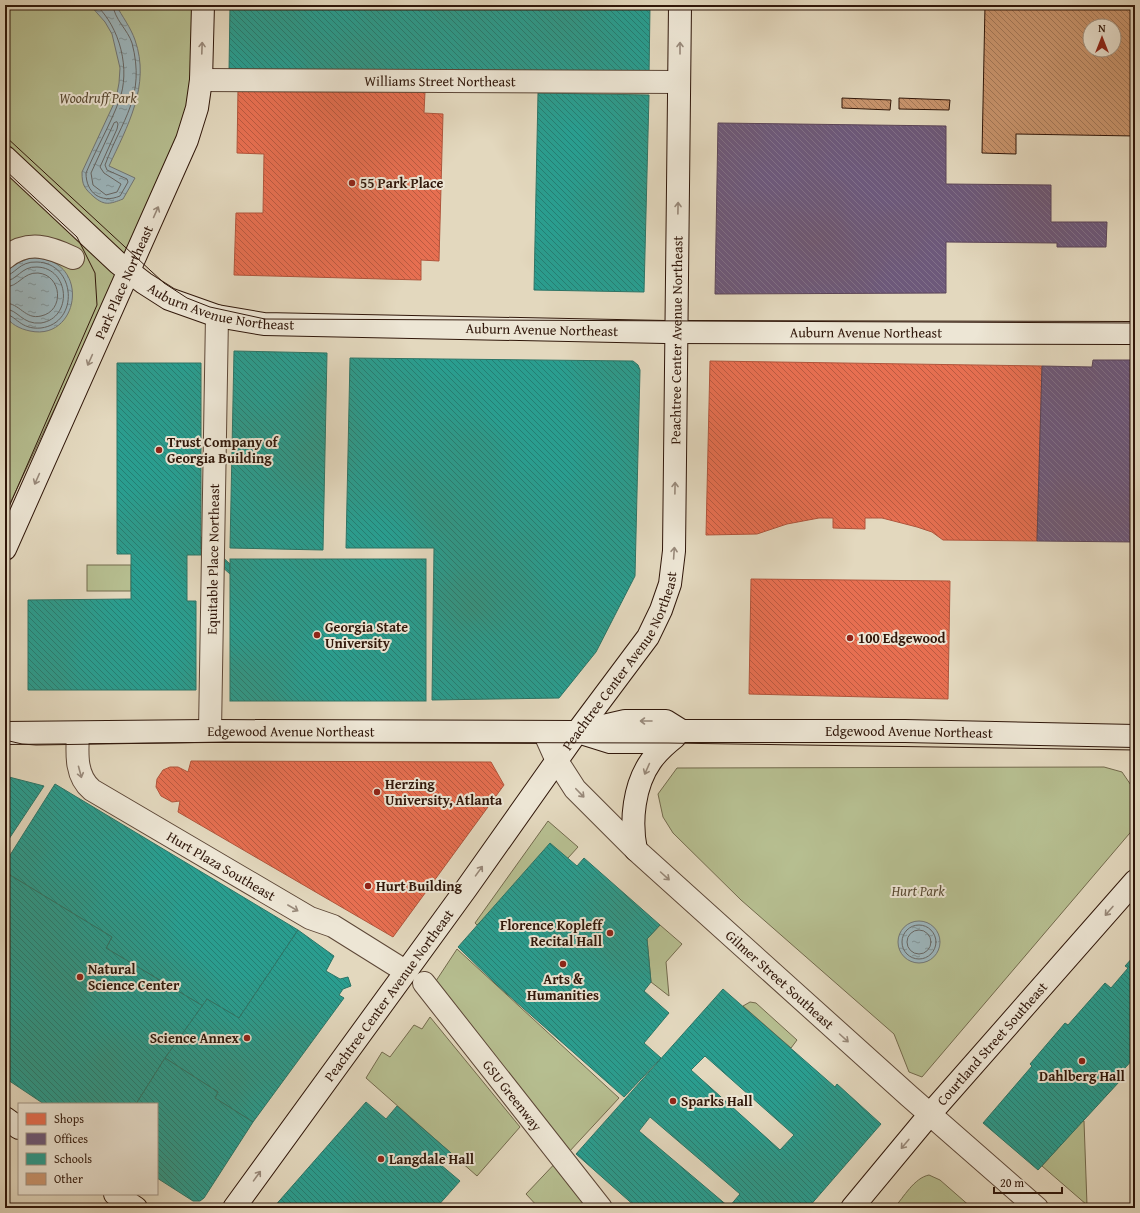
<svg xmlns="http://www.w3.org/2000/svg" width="1140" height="1213" font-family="'Gentium Book Plus',serif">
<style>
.green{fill:#b6be90;stroke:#736a4d}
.water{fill:url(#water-ripples);stroke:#717675}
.shops{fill:url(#shops-back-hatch);stroke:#b0553c}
.offices{fill:url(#offices-back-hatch);stroke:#5b4558}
.schools{fill:url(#schools-back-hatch);stroke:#2c7567;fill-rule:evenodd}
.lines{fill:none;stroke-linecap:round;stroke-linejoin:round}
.shore{stroke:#666664;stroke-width:1}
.building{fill:url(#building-back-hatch);stroke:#30170a;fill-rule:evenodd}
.street-casing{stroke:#5d4737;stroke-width:24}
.secondary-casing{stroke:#30170a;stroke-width:24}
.street{stroke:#ede6d5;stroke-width:22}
.secondary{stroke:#ede6d5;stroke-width:22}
.tram{stroke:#30170a;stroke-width:1}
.oneway{stroke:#98897a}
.poi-dot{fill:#8f2418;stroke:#ede6d5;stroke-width:1.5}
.labels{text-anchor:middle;stroke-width:4;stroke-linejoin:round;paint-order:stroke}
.street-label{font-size:14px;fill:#30170a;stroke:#ede6d5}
.park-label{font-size:14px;font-style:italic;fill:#584932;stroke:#ede6d5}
.poi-label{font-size:14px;font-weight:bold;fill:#30170a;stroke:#ede6d5;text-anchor:start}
</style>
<defs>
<pattern id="water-ripples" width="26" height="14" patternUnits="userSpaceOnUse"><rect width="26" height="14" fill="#9cb6bd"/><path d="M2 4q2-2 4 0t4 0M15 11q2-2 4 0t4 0" fill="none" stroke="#809398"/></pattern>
<pattern id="shops-back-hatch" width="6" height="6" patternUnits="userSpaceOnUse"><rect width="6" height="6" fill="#e76f51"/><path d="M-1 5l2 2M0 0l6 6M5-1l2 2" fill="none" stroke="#bc5a41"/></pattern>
<pattern id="offices-back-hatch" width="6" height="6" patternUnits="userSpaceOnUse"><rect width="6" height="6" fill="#6d597a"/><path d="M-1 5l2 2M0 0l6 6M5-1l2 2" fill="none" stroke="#827189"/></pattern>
<pattern id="schools-back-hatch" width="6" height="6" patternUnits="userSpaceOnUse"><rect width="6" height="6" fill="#2a9d8f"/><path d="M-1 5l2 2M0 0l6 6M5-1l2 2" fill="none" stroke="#247f73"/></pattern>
<pattern id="building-back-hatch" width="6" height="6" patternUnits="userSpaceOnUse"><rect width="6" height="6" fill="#cb9770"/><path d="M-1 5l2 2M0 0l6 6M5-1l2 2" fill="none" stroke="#a57a5a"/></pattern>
</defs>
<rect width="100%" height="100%" fill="#e3d8be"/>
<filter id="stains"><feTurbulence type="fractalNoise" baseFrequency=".005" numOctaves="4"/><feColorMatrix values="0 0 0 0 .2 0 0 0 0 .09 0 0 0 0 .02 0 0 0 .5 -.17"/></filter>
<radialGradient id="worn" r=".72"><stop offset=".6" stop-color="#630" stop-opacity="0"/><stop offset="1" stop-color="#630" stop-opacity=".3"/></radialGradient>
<g class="green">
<polygon points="5,5 208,5 190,120 5,514"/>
<rect x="87" y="565" width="44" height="26"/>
<polygon points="1104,767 1122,772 1135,791 1135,827 922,1077 909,1072 894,1034 741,900 673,833 663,817 658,794 677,768"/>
<polygon points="548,821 578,847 568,858 477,925 475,923"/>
<polygon points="660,925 682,944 666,962 669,996 651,982 647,939"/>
<polygon points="457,949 619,1098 568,1153 432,987"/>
<polygon points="750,1002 756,1003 797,1040 791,1048 743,1006"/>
<polygon points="430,1017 520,1127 477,1176 366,1078 382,1052 390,1057 414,1025 422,1029"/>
<polygon points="1082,1121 1084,1121 1087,1205 1042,1166"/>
<polygon points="561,1157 601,1208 539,1208 526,1194"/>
<path d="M929,1175L940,1180L972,1208H894C904,1197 914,1178 929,1175Z"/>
</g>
<g class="water">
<path d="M90,5H116C122,16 131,28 135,40C151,85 127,127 109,166L135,178L123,199C110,204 105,206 94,197C84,188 82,185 82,172L116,99L119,83L120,68L112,34L105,22Z"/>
<path d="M30,258C92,255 81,342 30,331C20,329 10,324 5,315V275L13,265Z"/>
<circle cx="919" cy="942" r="21"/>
</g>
<g class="shops">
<polygon points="238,88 425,92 424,113 443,114 439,261 421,260 421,280 234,275 236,213 263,213 264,154 237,153"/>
<polygon points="710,361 1042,366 1037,541 943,540 932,532 917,527 882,518 865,518 865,529 833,528 833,518 819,518 787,524 757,534 706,535"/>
<polygon points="751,579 950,581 948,699 749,694"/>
<polygon points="191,761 491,762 504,785 393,937 178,812 180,801 172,802 161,796 156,787 157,779 163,770 170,767 178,767 188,772"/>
</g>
<g class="offices">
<polygon points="718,123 946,126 946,184 1051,185 1051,222 1107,222 1106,247 1057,247 1057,243 946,242 946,293 715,294"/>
<polygon points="1093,360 1135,360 1135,542 1037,541 1042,366 1092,367"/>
</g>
<g class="schools">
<polygon points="230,5 650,5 649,77 229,72"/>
<polygon points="538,93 649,95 644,292 534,290"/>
<polygon points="234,351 327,353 323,550 230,548"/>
<polygon points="350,358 633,361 638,365 640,370 635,576 596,652 559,698 432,700 434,548 346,548"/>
<polygon points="117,363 201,363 201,555 187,555 187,601 196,601 196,690 28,690 28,600 131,599 131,554 117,554"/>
<polygon points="201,537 230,564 230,574 201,548"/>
<rect x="230" y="559" width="196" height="142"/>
<polygon points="5,776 44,786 5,845"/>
<polygon points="55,784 298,930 239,1018 207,999 203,1006 106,948 112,937 5,872 5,863"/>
<polygon points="550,843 577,866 584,858 660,925 647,939 651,982 644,991 669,1013 644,1043 661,1058 624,1097 498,986 458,947"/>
<polygon points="5,872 112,937 106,948 203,1006 165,1058 136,1104 44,1104 5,1078"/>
<polygon points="298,930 334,956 326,971 340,979 348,977 351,986 343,989 339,995 344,998 253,1122 215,1098 218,1092 165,1058 207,999 239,1018"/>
<polygon points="1135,955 1135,1057 1115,1079 1119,1082 1038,1170 983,1123 1032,1066 1030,1064 1065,1023 1068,1025 1105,983 1111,988 1128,968 1125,966"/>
<path d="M723,989L835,1087L837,1084L881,1124L808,1208H637L576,1154ZM705,1056L794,1135L780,1150L691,1070ZM650,1117L740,1194L729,1207L639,1131Z"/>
<polygon points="165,1058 218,1092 215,1098 253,1122 204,1198 200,1201 193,1201 157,1178 157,1104 136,1104"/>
<polygon points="366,1102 386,1119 397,1106 451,1153 441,1165 460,1181 436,1208 273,1208"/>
</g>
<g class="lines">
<g class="shore">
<path d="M96,5C120,27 131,70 119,101C110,125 96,149 86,173C86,193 101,204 120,196L128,182L127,179L107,170L105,165C122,119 146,97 132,43C128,30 114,19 113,5"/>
<polygon points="117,122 118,124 117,129 100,167 104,173 121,184 117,192 106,195 93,185 91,173 114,123"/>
<path d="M5,276C15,275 19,261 37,262C76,263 80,323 41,328C20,330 16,315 5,314"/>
<path d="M5,281C17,281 21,266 37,267C70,268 73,318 41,323C22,325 18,309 5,309"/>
<path d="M5,287C19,287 23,272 38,273C62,275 65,311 41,316C25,320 20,303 5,303"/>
<circle cx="919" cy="942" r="17"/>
<circle cx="919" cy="942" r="12"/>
</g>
</g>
<g class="building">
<path d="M985,5H1135V136L1016,134V154L982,153ZM1090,26H1114V50H1090Z"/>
<polygon points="842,98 891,100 890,110 842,108"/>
<polygon points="899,98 950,100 949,110 899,109"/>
</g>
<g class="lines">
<g class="street-casing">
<g id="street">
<path id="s1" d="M201,80L679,82"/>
<path d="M5,258C28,239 50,247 73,258"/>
<path id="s2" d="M210,731L217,316"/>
<path id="s3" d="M544,732L557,761L575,789L636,850L909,1096L1037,1208"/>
<path id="s4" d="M78,733C77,753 75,776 92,790L310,918L333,926L405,971"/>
<path id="s5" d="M424,983L601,1208"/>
</g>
</g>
<g class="secondary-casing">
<g id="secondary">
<path id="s6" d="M5,157L118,263L144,283L169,299L217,316L264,324L665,332L1135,333"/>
<path id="s7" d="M5,549L187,140L197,108L201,80L203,5"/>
<path id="s8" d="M578,732L610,742H659L682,731H905L1135,736"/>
<path id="s9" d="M5,733L210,731L577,732L625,721H666L682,731"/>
<path d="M636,850C630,821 634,785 651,761C658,751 666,744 675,737"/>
<polyline points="5,1118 19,1128"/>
<polyline points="115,1194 136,1208"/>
<path id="s10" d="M234,1208L466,889L577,732L648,637L661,610L670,584L674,551L680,5"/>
<path id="s11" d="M852,1208L930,1114L1135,881"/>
</g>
</g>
<use href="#street" class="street"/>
<use href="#secondary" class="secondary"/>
<g class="tram">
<polyline points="5,136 164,283 187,298 210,307 265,319 1135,323"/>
<polyline points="5,170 77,237 95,273 97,305 5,516"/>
<polyline points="5,740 22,744 36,745 226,742 668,743 1135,750"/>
</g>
</g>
<defs><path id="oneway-shaft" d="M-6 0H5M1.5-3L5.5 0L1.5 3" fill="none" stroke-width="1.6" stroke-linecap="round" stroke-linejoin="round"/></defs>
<g class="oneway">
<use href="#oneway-shaft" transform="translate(202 48) rotate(-88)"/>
<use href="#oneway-shaft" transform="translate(680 48) rotate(-90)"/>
<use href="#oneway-shaft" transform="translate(678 208) rotate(-89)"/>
<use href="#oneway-shaft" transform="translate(156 212) rotate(-66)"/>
<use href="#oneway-shaft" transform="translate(90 360) rotate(114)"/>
<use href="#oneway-shaft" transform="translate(37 479) rotate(114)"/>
<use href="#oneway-shaft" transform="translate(675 488) rotate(-89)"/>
<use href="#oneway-shaft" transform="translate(674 553) rotate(-86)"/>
<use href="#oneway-shaft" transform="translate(646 721) rotate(180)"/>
<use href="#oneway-shaft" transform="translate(647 769) rotate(114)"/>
<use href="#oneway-shaft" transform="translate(80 772) rotate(75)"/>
<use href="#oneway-shaft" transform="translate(580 793) rotate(46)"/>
<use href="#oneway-shaft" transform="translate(479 871) rotate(-54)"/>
<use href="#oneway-shaft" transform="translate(665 876) rotate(42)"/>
<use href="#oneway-shaft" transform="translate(293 908) rotate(30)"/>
<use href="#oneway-shaft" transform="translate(1109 911) rotate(131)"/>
<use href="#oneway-shaft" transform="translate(844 1038) rotate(42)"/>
<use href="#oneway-shaft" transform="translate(905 1144) rotate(130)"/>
<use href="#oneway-shaft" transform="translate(257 1176) rotate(-54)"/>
</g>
<g class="poi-dot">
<circle cx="352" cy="183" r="4"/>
<circle cx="159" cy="450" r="4"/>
<circle cx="317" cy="635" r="4"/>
<circle cx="850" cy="638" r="4"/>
<circle cx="377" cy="792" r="4"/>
<circle cx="368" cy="886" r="4"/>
<circle cx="610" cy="933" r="4"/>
<circle cx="563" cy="964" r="4"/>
<circle cx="80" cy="977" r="4"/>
<circle cx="247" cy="1038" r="4"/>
<circle cx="1082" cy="1061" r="4"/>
<circle cx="673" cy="1101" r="4"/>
<circle cx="381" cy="1159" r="4"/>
</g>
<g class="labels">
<g class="street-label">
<text dy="5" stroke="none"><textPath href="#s1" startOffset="239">Williams Street Northeast</textPath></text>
<text dy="5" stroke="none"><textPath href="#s7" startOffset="292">Park Place Northeast</textPath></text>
<text dy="5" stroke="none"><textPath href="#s6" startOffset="270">Auburn Avenue Northeast</textPath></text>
<text dy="5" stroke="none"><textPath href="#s6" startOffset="594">Auburn Avenue Northeast</textPath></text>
<text dy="5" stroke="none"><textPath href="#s6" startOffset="918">Auburn Avenue Northeast</textPath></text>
<text dy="5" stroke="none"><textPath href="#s10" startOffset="1007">Peachtree Center Avenue Northeast</textPath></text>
<text dy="5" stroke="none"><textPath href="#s2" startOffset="172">Equitable Place Northeast</textPath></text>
<text dy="5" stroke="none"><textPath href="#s10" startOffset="671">Peachtree Center Avenue Northeast</textPath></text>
<text dy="5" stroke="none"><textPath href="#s9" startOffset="286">Edgewood Avenue Northeast</textPath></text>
<text dy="5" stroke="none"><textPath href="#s8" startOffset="335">Edgewood Avenue Northeast</textPath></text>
<text dy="5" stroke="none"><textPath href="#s4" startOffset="211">Hurt Plaza Southeast</textPath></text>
<text dy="5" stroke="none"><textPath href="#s3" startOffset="345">Gilmer Street Southeast</textPath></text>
<text dy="5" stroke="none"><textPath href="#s10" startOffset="263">Peachtree Center Avenue Northeast</textPath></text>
<text dy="5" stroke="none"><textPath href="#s11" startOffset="216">Courtland Street Southeast</textPath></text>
<text dy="5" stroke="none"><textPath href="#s5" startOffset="143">GSU Greenway</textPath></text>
</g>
<g class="park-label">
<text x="98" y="103">Woodruff Park</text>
<text x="918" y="896">Hurt Park</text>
</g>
<g class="poi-label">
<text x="360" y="188">55 Park Place</text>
<text x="167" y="447">Trust Company of<tspan x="167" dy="16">Georgia Building</tspan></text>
<text x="325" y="632">Georgia State<tspan x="325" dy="16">University</tspan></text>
<text x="858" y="643">100 Edgewood</text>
<text x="385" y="789">Herzing<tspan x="385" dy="16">University, Atlanta</tspan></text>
<text x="376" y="891">Hurt Building</text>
<text x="602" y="930" text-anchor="end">Florence Kopleff<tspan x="602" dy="16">Recital Hall</tspan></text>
<text x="88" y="974">Natural<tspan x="88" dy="16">Science Center</tspan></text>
<text x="563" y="984" text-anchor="middle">Arts &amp;<tspan x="563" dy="16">Humanities</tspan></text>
<text x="239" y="1043" text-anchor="end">Science Annex</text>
<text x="1082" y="1081" text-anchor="middle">Dahlberg Hall</text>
<text x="681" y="1106">Sparks Hall</text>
<text x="389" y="1164">Langdale Hall</text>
</g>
</g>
<rect width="1140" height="1213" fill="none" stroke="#e3d8be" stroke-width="20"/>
<rect x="6" y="6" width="1128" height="1201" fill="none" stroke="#30170a" stroke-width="2"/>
<rect x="10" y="10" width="1120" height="1193" fill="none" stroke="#30170a"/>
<rect x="18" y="1103" width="140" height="92" fill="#ede6d5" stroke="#a19384"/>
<rect x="26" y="1113" width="20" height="12" fill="#e76f51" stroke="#a19384"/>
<text x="54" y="1123" font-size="12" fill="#30170a">Shops</text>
<rect x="26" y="1133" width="20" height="12" fill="#6d597a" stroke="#a19384"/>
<text x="54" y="1143" font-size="12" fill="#30170a">Offices</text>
<rect x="26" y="1153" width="20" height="12" fill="#2a9d8f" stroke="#a19384"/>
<text x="54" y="1163" font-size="12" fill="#30170a">Schools</text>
<rect x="26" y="1173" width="20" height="12" fill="#cb9770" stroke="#a19384"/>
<text x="54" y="1183" font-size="12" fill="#30170a">Other</text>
<g transform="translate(1102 38)"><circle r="19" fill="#ede6d5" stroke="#a19384"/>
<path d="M0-3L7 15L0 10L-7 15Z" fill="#8f2418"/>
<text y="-6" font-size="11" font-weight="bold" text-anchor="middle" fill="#30170a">N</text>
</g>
<path d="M994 1187v6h68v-6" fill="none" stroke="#30170a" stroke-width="2"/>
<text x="1000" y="1187" font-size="12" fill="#30170a" stroke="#ede6d5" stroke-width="3" paint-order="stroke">20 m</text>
<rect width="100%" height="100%" filter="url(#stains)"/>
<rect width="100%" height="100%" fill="url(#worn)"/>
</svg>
